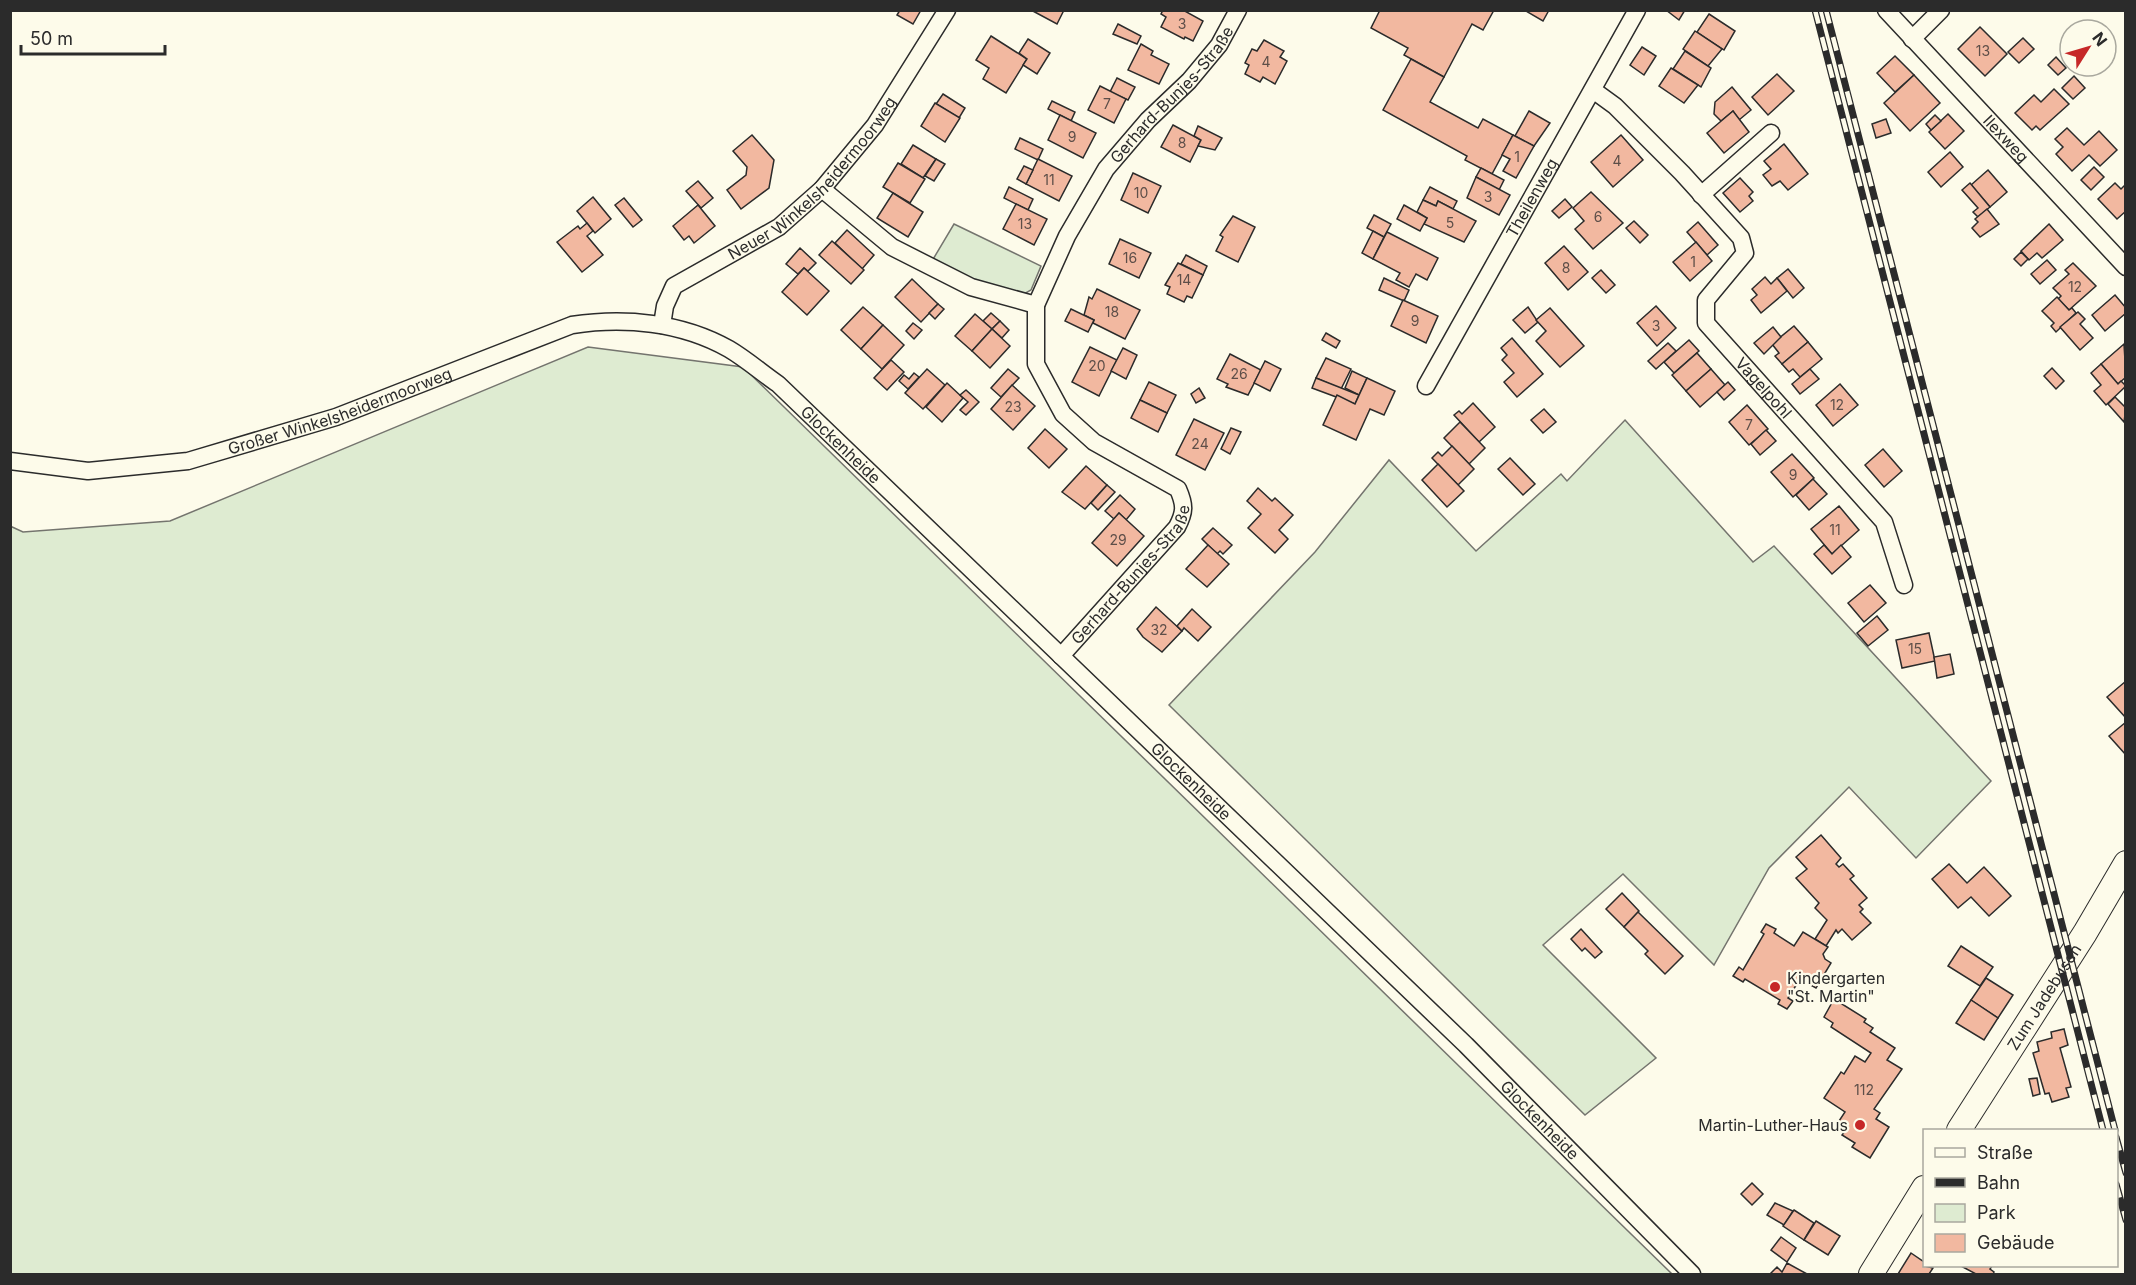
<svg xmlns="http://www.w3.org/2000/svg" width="2136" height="1285" font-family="Inter,sans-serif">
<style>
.green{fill:#deebd1;stroke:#74746e;stroke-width:1.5}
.building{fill:#f2b8a0;stroke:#2b2b2b;stroke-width:1.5}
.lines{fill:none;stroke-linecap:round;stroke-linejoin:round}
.street-casing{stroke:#2b2b2b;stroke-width:19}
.secondary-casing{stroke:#2b2b2b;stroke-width:26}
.street{stroke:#fdfbea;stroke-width:16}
.secondary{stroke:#fdfbea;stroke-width:24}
.rail-casing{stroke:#2b2b2b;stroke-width:7}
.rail{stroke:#fdfbea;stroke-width:4.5;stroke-dasharray:14;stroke-linecap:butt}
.poi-dot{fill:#c62828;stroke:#fdfbea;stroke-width:2}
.labels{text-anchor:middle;stroke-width:4.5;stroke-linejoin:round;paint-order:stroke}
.number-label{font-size:14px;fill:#5d4e48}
.street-label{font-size:16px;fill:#2b2b2b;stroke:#fdfbea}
.poi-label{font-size:16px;fill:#2b2b2b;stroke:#fdfbea;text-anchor:start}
</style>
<rect width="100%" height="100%" fill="#fdfbea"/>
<g class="green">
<polygon points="954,224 1041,266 1031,290 1024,294 982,283 932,261"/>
<polygon points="588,347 743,367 1672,1274 11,1274 10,526 23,532 170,521"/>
<polygon points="1625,420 1753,562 1774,546 1991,781 1916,858 1849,787 1769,868 1714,965 1623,874 1543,945 1656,1058 1585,1115 1169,705 1315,552 1389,460 1476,551 1561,474 1567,481"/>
</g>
<g class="building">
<polygon points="900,10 921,10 913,24 897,15"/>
<polygon points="1031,10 1064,10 1057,24"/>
<polygon points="1163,10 1183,10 1203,21 1193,41 1185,37 1184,39 1161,27 1166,17 1161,14"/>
<polygon points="1380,10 1494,10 1483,30 1472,24 1444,77 1404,55 1408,48 1371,28"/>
<polygon points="1524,10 1549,10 1543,21"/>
<polygon points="1666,10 1685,10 1679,20"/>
<polygon points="1709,14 1735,31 1724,50 1697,32"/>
<polygon points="1118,24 1141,36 1137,44 1113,34"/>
<polygon points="1980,27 2007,54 1985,76 1958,49"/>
<polygon points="1695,31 1722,49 1708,66 1683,49"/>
<polygon points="991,36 1027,59 1006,93 983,79 989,68 976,60"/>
<polygon points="2023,38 2034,49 2019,63 2008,52"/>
<polygon points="1028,39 1050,53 1037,74 1023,65 1027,59 1019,53"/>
<polygon points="1264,40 1284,51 1280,57 1287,61 1275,84 1263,77 1260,82 1245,74 1249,65 1245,63 1252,49 1257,51"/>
<polygon points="1141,44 1153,51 1151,55 1169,64 1159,84 1128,70"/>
<polygon points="1642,47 1656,56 1644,75 1630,65"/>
<polygon points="1685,51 1711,68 1701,87 1673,69"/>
<polygon points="1895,56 1914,75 1895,92 1877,73"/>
<polygon points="2056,57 2066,68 2058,75 2048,65"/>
<polygon points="1411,59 1444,77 1430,102 1478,128 1483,119 1513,135 1492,174 1465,160 1467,156 1383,110"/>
<polygon points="1671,68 1698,85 1684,103 1659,86"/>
<polygon points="1777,74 1794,91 1768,115 1752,97"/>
<polygon points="1914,75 1940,103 1910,131 1884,103"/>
<polygon points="2074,76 2085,88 2073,99 2062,88"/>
<polygon points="1117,78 1135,87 1128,100 1110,92"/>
<polygon points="1100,86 1126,99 1114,123 1088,110"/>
<polygon points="1732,87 1751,110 1739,120 1733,111 1721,121 1714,114 1715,102"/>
<polygon points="2054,89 2069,104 2040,130 2036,126 2032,130 2015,113 2034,95 2041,102"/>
<polygon points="943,94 965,108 959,118 936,104"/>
<polygon points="1052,101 1075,112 1071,121 1048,109"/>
<polygon points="935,103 960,118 945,142 921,126"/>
<polygon points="1529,111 1550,123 1534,146 1515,136"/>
<polygon points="1733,111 1749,132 1724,153 1707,133"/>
<polygon points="1948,114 1964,131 1945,149 1929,132"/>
<polygon points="1060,115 1096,133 1083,158 1048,140"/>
<polygon points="1935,115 1941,121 1931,130 1926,124"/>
<polygon points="1886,119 1891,133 1876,138 1872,124"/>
<polygon points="1173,125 1201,140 1190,162 1161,147"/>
<polygon points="1198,126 1222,138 1215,150 1198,146 1201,140 1194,136"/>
<polygon points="2067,128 2084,145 2099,131 2117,150 2100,166 2089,155 2072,171 2056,154 2063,147 2055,139"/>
<polygon points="752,135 774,160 769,188 741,209 727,190 746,175 747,167 733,151"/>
<polygon points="1513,135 1534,146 1516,178 1503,171 1510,159 1502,155"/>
<polygon points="1621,135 1643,160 1613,187 1591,162"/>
<polygon points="1020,138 1043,149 1038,160 1015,149"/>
<polygon points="1784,144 1808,174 1788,190 1780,181 1772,186 1763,175 1771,169 1764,161"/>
<polygon points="913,145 936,159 923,178 901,164"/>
<polygon points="1950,152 1963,167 1941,187 1928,172"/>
<polygon points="936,159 945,164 934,181 925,176"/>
<polygon points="1038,159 1072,176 1059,201 1026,184"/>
<polygon points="898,163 925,179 910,203 883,187"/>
<polygon points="1024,166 1033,170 1026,184 1017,179"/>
<polygon points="2094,167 2104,177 2091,190 2081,180"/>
<polygon points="1481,168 1504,180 1499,190 1476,177"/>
<polygon points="1988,170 2007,192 1990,207 1971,185"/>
<polygon points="1133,173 1161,186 1148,213 1121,200"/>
<polygon points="1476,177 1510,195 1499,215 1467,198"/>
<polygon points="1740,178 1753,192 1749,196 1753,201 1740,212 1723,193"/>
<polygon points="698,181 713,198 701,208 686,191"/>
<polygon points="1970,183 1990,207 1978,217 1973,212 1978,208 1962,190"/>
<polygon points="2115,183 2121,189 2126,184 2126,211 2117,219 2098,199"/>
<polygon points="1009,187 1033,199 1028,210 1004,198"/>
<polygon points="1430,187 1457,201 1453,209 1438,201 1436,206 1423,200"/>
<polygon points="1591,192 1623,223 1593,249 1575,229 1584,221 1573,208"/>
<polygon points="893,193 923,212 908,237 877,218"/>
<polygon points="593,197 611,219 595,233 577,211"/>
<polygon points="624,198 642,220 633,227 615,205"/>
<polygon points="1565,199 1572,207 1559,218 1552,211"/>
<polygon points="1423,200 1436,206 1438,201 1476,221 1464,242 1424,224 1427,218 1417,212"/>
<polygon points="1016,204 1047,219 1034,245 1003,229"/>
<polygon points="698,205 715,226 694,243 689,236 684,240 673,226"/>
<polygon points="1404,205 1427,218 1420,231 1397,219"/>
<polygon points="1987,209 1999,224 1980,237 1972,228 1978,222 1975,219"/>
<polygon points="1374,215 1391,224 1384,237 1367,228"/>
<polygon points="1233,216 1255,227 1238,262 1216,251 1223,237 1220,235"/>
<polygon points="1634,221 1648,235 1640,243 1626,228"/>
<polygon points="1698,222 1718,245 1707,255 1687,232"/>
<polygon points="587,223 593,231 587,236 603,255 582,272 557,242 578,226 580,229"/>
<polygon points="2049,224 2063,240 2042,258 2037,253 2029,260 2021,251"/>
<polygon points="847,230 874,255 862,269 835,243"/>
<polygon points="1373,231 1384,237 1373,259 1362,253"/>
<polygon points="1387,232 1438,258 1427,280 1416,274 1409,287 1396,280 1400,273 1373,259"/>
<polygon points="1120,239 1151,253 1139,278 1109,264"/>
<polygon points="832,241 864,270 851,284 819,255"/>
<polygon points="1696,242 1712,261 1690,281 1673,262"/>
<polygon points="1564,246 1588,272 1568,290 1545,263"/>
<polygon points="800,248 816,263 808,271 804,268 798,274 786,264"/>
<polygon points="2021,252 2028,259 2021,266 2014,259"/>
<polygon points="1186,255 1207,266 1203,275 1181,264"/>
<polygon points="2047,260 2056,270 2040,284 2031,274"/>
<polygon points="1178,263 1203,275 1192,298 1187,296 1184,302 1167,294 1170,287 1165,285"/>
<polygon points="2073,263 2096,286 2069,310 2058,299 2061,296 2053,288 2069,274 2065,270"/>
<polygon points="804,268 829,291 807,315 782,292"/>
<polygon points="1788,269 1804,288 1793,298 1777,278"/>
<polygon points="1601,270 1615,285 1606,293 1592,278"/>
<polygon points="1765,277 1771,284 1777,278 1787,291 1761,313 1751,300 1757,295 1752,289"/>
<polygon points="1384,278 1409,290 1404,301 1379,290"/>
<polygon points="912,279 938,304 921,322 895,297"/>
<polygon points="1097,289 1140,310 1125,339 1093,323 1094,320 1084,315 1089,297 1092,299"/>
<polygon points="2115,295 2126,308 2126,313 2105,331 2092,315"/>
<polygon points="2057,297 2069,310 2072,308 2076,313 2056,332 2051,326 2054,323 2042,311"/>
<polygon points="1403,300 1438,316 1426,343 1391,326"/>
<polygon points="938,304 944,309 935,319 929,313"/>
<polygon points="1656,306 1676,328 1657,346 1637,323"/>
<polygon points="863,307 883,325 861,349 841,330"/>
<polygon points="1528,307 1538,322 1525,333 1513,320"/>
<polygon points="1550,308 1584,346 1560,367 1536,341 1546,331 1536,320"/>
<polygon points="1071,309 1094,320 1088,332 1065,321"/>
<polygon points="2078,312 2085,319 2080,324 2093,338 2080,350 2060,327"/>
<polygon points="991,313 1000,321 992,329 983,321"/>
<polygon points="975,314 992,329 972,351 955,336"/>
<polygon points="1000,321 1009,330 1002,338 992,329"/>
<polygon points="913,323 922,330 914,339 906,331"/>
<polygon points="883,325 904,345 882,369 861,349"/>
<polygon points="1794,326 1808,342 1782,364 1775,356 1779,353 1772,344"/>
<polygon points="1773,327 1781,337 1764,354 1754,343"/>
<polygon points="992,329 1010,346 990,368 972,351"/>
<polygon points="1326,333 1340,341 1336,348 1322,340"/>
<polygon points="1512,338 1543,374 1517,397 1504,382 1514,373 1502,360 1507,355 1501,348"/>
<polygon points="1689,340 1699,351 1674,373 1664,362"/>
<polygon points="1808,342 1822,359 1800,377 1793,369 1789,372 1782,364"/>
<polygon points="1668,343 1676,351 1656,369 1648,361"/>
<polygon points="2124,344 2126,377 2118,384 2101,364"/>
<polygon points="1090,347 1117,360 1099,396 1072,382"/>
<polygon points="1123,348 1137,355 1126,379 1111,371"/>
<polygon points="1697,353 1711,369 1686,391 1672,375"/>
<polygon points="1230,354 1261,370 1248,395 1226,387 1228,384 1217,379"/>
<polygon points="1326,358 1351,369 1341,389 1316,378"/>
<polygon points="891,360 904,372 887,390 874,378"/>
<polygon points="1265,361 1281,369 1270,391 1254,383"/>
<polygon points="2101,364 2118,384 2121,381 2126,386 2106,405 2094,391 2101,385 2091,373"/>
<polygon points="2052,368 2064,381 2056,389 2044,376"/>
<polygon points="927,369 945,385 923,409 905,393"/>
<polygon points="1008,369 1019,378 1001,397 991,388"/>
<polygon points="1711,369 1725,385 1700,407 1686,391"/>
<polygon points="1810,369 1819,379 1800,394 1792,384"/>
<polygon points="1352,371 1367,378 1359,395 1345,388"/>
<polygon points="914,373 919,377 908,389 899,381 904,375 909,379"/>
<polygon points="1316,378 1359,395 1355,404 1312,388"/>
<polygon points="1367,378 1395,391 1384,415 1370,409 1356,440 1323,425 1337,395 1355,404"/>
<polygon points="1149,382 1176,395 1167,413 1140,400"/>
<polygon points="1728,382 1735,390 1724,400 1717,392"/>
<polygon points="947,383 963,398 942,422 926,407"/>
<polygon points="1840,384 1858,405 1833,426 1816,405"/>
<polygon points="1012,385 1035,406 1013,430 991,409"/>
<polygon points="1199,388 1205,398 1196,403 1191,394"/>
<polygon points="966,390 979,402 966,415 960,410 968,402 960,395"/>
<polygon points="2115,397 2126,408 2124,422 2108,404"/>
<polygon points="1140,400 1167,413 1158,432 1131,418"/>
<polygon points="1473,403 1495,427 1479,442 1454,415 1459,411 1462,414"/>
<polygon points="1747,405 1768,429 1749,445 1729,422"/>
<polygon points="1544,409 1556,422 1543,433 1531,420"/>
<polygon points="1194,419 1224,433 1205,470 1176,455"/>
<polygon points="1460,422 1485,448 1469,464 1444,438"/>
<polygon points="1231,428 1241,432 1230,454 1221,449"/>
<polygon points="1045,429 1067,449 1049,468 1028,448"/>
<polygon points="1766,430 1776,441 1760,455 1751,444"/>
<polygon points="1452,446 1474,469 1458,485 1432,458 1438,452 1442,456"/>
<polygon points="1883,449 1902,471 1884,487 1865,465"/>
<polygon points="1792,454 1814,478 1793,497 1771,472"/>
<polygon points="1510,458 1535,484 1523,495 1498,469"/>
<polygon points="1438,464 1464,491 1447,507 1422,480"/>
<polygon points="1086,466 1107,485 1085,509 1062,492"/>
<polygon points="1813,479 1827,494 1809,510 1796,495"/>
<polygon points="1107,485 1115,492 1098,510 1091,503"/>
<polygon points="1258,488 1272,501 1275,498 1293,515 1279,530 1288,539 1275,553 1248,528 1261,514 1247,501"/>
<polygon points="1120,495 1135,509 1126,520 1119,513 1114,519 1105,511"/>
<polygon points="1839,506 1859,530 1832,554 1811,529"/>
<polygon points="1119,513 1144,536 1117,566 1092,543"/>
<polygon points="1213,528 1232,545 1223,554 1220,551 1217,554 1202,539"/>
<polygon points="1208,545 1229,564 1207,587 1186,569"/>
<polygon points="1824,545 1832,554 1841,545 1851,557 1832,574 1814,554"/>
<polygon points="1870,585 1886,603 1864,622 1848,603"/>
<polygon points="1156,607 1182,631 1162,652 1143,637 1137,629"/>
<polygon points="1192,609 1211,627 1198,641 1184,628 1182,631 1177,626"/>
<polygon points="1877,616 1888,630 1868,646 1857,633"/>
<polygon points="1929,633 1935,661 1902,668 1896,640"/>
<polygon points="1950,654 1954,674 1937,678 1934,657"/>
<polygon points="2126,681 2126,718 2107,697"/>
<polygon points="2126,722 2126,755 2109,736"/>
<polygon points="1821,835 1841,858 1836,864 1839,867 1843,864 1854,876 1850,879 1867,898 1859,905 1863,909 1860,912 1871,923 1852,940 1842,929 1838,933 1836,930 1826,946 1815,939 1827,920 1815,908 1819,903 1796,878 1807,869 1796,857"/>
<polygon points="1949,864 1967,883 1984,867 2011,896 1989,916 1971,897 1958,908 1932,879"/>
<polygon points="1622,893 1639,911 1624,927 1606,909"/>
<polygon points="1638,912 1683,956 1665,974 1645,954 1648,951 1624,927"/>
<polygon points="1766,924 1776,929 1774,933 1794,946 1803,932 1828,947 1823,954 1825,959 1831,963 1816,988 1800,979 1788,998 1793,1001 1787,1009 1778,1004 1780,1000 1745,979 1743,982 1733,976 1739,967 1743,970 1764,934 1761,932"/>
<polygon points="1581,929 1602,952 1595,958 1585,948 1582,951 1571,939"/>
<polygon points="1961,946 1993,967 1980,986 1948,966"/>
<polygon points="1986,978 2013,995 1998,1018 1971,1000"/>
<polygon points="1834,999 1866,1019 1864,1022 1873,1028 1870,1032 1895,1048 1887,1060 1902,1069 1874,1109 1880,1113 1876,1119 1889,1127 1870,1158 1852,1147 1855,1143 1842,1135 1848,1127 1839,1121 1845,1112 1824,1098 1841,1072 1844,1074 1855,1056 1865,1062 1871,1053 1831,1027 1833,1023 1824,1017"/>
<polygon points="1971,1000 1998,1018 1984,1040 1956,1023"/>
<polygon points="2064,1029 2068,1045 2060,1048 2071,1087 2066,1088 2069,1097 2052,1102 2049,1093 2045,1094 2033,1053 2039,1051 2037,1042 2052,1038 2051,1032"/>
<polygon points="2037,1078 2040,1094 2033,1096 2029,1079"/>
<polygon points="1752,1183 1763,1194 1752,1205 1741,1194"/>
<polygon points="1775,1203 1793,1211 1784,1225 1767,1215"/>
<polygon points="1794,1210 1814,1223 1804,1240 1783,1226"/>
<polygon points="1816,1221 1840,1236 1828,1255 1804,1240"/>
<polygon points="1781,1237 1796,1248 1787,1262 1771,1250"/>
<polygon points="1911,1253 1924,1262 1924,1266 1933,1268 1929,1274 1898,1274"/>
<polygon points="1787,1263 1807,1274 1770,1274 1777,1267 1782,1272"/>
<polygon points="1961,1266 1992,1266 1990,1269 1994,1272 1993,1274 1976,1274"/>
</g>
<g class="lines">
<g class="street-casing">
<g id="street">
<path id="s1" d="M1886,10L2126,267"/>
<polyline points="1912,39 1941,10"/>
<path id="s2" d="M1593,90L1615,106L1682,173L1741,238L1745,253L1706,300V323L1884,522L1904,585"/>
<polyline points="822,189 892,247 971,287 1036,305"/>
<polyline points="1701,195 1771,133"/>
<path id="s3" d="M662,325L665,306L674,286L779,227L822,189L875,125L947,10"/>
<path id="s4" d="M1426,386L1637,10"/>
<path id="s5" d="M10,461L88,471L188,461L336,417L572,325C624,317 681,322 729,349C746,359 762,373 778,384L1466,1045L1692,1274"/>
<path id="s6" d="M1061,656L1177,527C1185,512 1185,505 1178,489L1094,442L1063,414L1036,364V305L1067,236L1106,169L1148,120L1189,81L1219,45L1238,10"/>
</g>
</g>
<g class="secondary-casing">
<g id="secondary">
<path id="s7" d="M1959,1130L2085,933L2126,863"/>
<polyline points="1871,1274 1924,1188"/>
</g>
</g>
<use href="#street" class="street"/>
<use href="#secondary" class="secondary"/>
<g class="rail-casing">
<g id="rail">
<polyline points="1815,10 2103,1130"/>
<polyline points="1826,10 2115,1130"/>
<polyline points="2116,1137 2126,1173"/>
<polyline points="2116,1184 2126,1220"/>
</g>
</g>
<use href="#rail" class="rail"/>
</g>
<g class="poi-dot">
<circle cx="1775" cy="987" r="6"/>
<circle cx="1860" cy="1125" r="6"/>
</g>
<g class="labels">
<g class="number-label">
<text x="1182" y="29">3</text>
<text x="1983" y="56">13</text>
<text x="1266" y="67">4</text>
<text x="1107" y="109">7</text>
<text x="1072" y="142">9</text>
<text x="1182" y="148">8</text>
<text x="1517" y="162">1</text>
<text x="1617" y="166">4</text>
<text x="1049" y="185">11</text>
<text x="1141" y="198">10</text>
<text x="1488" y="202">3</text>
<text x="1598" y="222">6</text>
<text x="1450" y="228">5</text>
<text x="1025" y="229">13</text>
<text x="1130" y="263">16</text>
<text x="1693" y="267">1</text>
<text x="1566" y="273">8</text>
<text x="1184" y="285">14</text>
<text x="2075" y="292">12</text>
<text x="1112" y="317">18</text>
<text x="1415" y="326">9</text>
<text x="1656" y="331">3</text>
<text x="1097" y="371">20</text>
<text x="1239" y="379">26</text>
<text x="1837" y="410">12</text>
<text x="1013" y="412">23</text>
<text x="1749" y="430">7</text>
<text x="1200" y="449">24</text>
<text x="1793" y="480">9</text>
<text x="1835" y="535">11</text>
<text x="1118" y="545">29</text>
<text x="1159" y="635">32</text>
<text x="1915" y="654">15</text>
<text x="1864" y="1095">112</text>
</g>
<g class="street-label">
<text dy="6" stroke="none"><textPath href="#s6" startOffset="720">Gerhard-Bunjes-Straße</textPath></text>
<text dy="6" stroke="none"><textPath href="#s1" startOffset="176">Ilexweg</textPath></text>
<text dy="6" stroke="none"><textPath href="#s3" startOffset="219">Neuer Winkelsheidermoorweg</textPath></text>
<text dy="6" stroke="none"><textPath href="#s4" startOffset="216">Theilenweg</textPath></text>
<text dy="6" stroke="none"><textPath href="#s2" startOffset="396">Vagelpohl</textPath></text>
<text dy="6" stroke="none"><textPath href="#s5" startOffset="339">Großer Winkelsheidermoorweg</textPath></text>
<text dy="6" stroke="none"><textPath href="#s5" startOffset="896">Glockenheide</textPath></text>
<text dy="6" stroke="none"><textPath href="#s6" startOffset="108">Gerhard-Bunjes-Straße</textPath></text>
<text dy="6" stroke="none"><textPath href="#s5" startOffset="1382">Glockenheide</textPath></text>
<text dy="6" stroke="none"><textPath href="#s7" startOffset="158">Zum Jadebusen</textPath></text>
<text dy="6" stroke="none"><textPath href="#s5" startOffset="1868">Glockenheide</textPath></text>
</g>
<g class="poi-label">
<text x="1787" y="984">Kindergarten<tspan x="1787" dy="18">"St. Martin"</tspan></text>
<text x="1848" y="1131" text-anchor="end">Martin-Luther-Haus</text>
</g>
</g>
<rect width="2136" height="1285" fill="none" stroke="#2b2b2b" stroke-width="24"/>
<rect x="1923" y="1129" width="195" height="138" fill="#fdfbea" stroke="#a9a89e" stroke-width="1.5"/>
<rect x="1935" y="1148" width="30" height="9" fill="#fdfbea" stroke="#a9a89e" stroke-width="1.5"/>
<text x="1977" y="1159" font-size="18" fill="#2b2b2b">Straße</text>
<rect x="1935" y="1178" width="30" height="9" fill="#2b2b2b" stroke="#a9a89e" stroke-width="1.5"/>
<text x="1977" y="1189" font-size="18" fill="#2b2b2b">Bahn</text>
<rect x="1935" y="1204" width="30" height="18" fill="#deebd1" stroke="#a9a89e" stroke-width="1.5"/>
<text x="1977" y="1219" font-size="18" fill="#2b2b2b">Park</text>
<rect x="1935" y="1234" width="30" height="18" fill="#f2b8a0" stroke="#a9a89e" stroke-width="1.5"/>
<text x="1977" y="1249" font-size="18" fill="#2b2b2b">Gebäude</text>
<g transform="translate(2088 48) rotate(53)"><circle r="28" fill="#fdfbea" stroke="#a9a89e" stroke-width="1.5"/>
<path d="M0-4.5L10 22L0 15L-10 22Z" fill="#c62828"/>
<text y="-9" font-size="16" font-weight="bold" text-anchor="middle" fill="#2b2b2b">N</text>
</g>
<path d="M21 45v9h144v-9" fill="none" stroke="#2b2b2b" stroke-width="3"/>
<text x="30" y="45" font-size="18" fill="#2b2b2b" stroke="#fdfbea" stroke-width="4.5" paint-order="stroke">50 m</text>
</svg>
